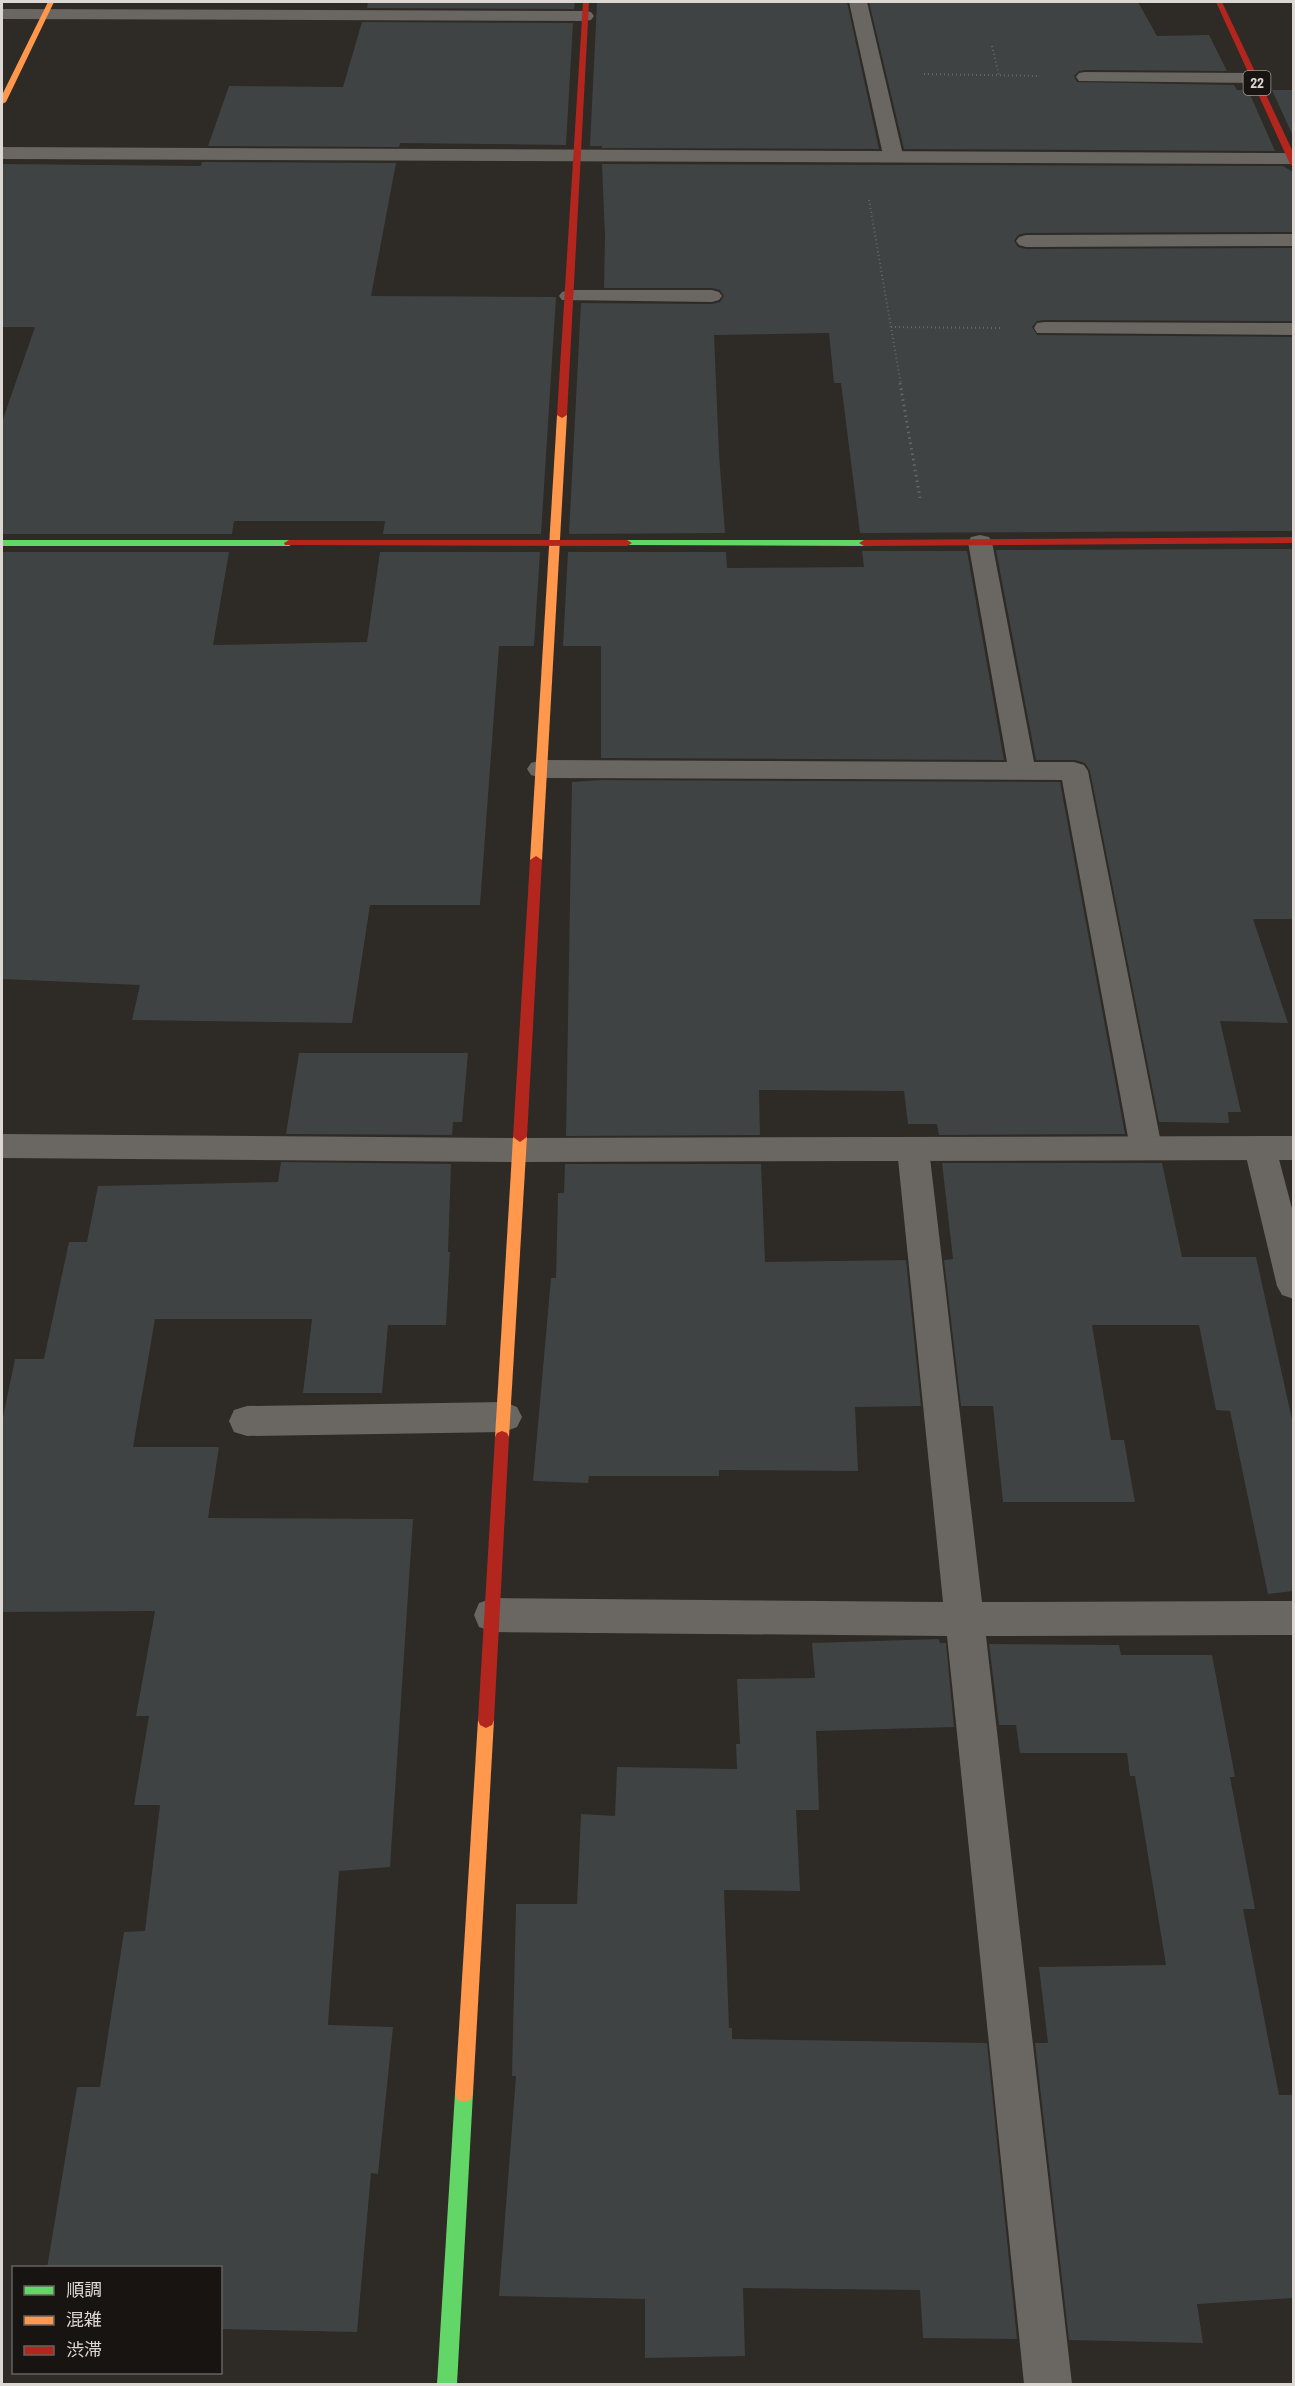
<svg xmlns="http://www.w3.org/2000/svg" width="1295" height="2386" font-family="'Archivo Narrow','Noto Sans JP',sans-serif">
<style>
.building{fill:#3f4344}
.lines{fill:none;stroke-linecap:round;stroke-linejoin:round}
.path-far1{stroke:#6a6663;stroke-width:2;stroke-dasharray:1 3;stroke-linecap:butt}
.path{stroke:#6a6663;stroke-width:3;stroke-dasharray:1.5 4;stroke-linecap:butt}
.lane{fill:#6a6662;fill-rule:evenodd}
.street{fill:#6a6662;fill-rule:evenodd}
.fast{fill:#63d668;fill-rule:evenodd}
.slow{fill:#ff974d;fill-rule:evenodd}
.jam{fill:#b3261e;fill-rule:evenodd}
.labels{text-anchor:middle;stroke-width:5;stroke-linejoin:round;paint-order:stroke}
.shield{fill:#171411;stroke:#a29c99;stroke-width:1.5}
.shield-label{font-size:15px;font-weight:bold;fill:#ddd7d3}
</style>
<rect width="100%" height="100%" fill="#2e2a26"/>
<g class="building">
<polygon points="368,2 575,2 574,9 367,8"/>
<polygon points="597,2 847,2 879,149 602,148 602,146 590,146"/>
<polygon points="869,2 1138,2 1157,36 1209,35 1227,71 1085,70 1079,71 1074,76 1077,82 1234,85 1237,90 1248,90 1275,151 904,149"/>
<polygon points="362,22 573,23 566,145 400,143 399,147 208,146 229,86 343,87"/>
<polygon points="1272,90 1293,90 1293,136"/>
<polygon points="202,162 396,163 371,296 556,297 541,534 383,534 385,521 234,521 232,534 2,534 2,422 35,327 2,327 2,164 201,166"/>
<polygon points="602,164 1283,166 1293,172 1293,232 1026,233 1018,235 1014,241 1018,247 1026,249 1293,248 1293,321 1045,320 1037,321 1032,327 1037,335 1293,337 1293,531 860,533 841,383 834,383 829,333 714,335 719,454 725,533 569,534 581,303 712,304 720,302 724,296 720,290 712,288 604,288 605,237"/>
<polygon points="1293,549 1293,919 1253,919 1288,1023 1220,1021 1241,1112 1228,1112 1229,1123 1159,1122 1090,771 1085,763 1075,760 1036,760 996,550"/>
<polygon points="862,551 967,551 1004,760 601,758 601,646 563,646 568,552 726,552 727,568 864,567"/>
<polygon points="2,552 229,552 213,645 367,642 380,552 540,552 534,646 499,646 480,905 370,905 352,1023 132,1020 140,985 2,979"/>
<polygon points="601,780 1060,782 1125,1134 939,1135 937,1124 908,1124 904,1091 759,1090 760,1135 566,1136 572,782"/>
<polygon points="299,1053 468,1053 462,1122 453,1122 452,1135 286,1134"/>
<polygon points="281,1162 451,1164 448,1252 450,1252 446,1325 388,1325 382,1393 303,1393 312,1319 155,1319 133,1447 219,1447 208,1518 413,1519 390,1867 339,1871 328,2025 393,2027 378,2174 371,2173 357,2332 220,2329 220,2268 47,2268 77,2087 100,2087 124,1932 145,1931 160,1805 134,1805 149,1716 136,1716 155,1611 2,1612 2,1422 15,1359 44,1359 69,1242 87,1242 98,1186 278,1182"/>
<polygon points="942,1163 1162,1163 1182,1257 1256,1257 1293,1424 1293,1591 1268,1594 1230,1411 1216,1410 1199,1325 1092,1325 1111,1440 1124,1440 1135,1502 1003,1502 993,1406 961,1406 944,1260 953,1259"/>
<polygon points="565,1164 761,1164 765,1262 906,1260 921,1406 855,1407 858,1471 719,1470 719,1476 589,1476 588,1483 533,1481 551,1278 556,1278 558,1193 564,1193"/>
<polygon points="939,1639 940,1643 946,1643 954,1727 816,1731 819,1810 796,1810 800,1891 724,1890 729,2028 732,2028 732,2039 987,2043 1017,2339 923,2338 920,2290 743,2288 745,2356 645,2358 645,2299 499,2296 516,2076 512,2076 516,1904 577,1904 581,1814 615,1816 617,1767 737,1769 736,1744 740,1744 737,1679 815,1678 812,1643"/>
<polygon points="989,1644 1119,1645 1121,1655 1212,1655 1235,1777 1230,1777 1255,1909 1243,1909 1279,2095 1293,2095 1293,2298 1197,2304 1203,2343 1069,2340 1035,2043 1048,2043 1039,1967 1166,1965 1135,1776 1130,1776 1127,1753 1020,1753 1016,1725 999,1725"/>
</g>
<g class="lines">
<g class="path-far1">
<polyline points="992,46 999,76"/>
<polyline points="924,74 1039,76"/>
<polyline points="869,200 901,385"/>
<polyline points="891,327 1002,328"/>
</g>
<polyline class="path" points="900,383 920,498"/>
<g class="lane">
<polygon points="849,2 867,2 903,155 900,159 886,159 883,155"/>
<polygon points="2,9 585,11 591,12 594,16 591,20 585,21 2,19"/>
<polygon points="1085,72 1255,73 1261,74 1264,78 1261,82 1255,83 1079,81 1076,77 1079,73"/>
<polygon points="1294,234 1294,246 1026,247 1019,245 1016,241 1019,237 1026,235"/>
<polygon points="569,290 712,290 719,292 722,296 719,300 712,302 562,300 559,296 562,292"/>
<polygon points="1045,322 1294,323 1294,335 1037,333 1034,328 1037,323"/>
<polygon points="980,535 989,537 992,542 1034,762 1074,762 1084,765 1088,771 1162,1148 1157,1156 1146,1160 1135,1156 1130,1148 1062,780 541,778 531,775 527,769 531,763 541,760 1007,762 968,542 971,537"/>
<polygon points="1260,1136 1271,1140 1276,1148 1294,1216 1294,1299 1282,1295 1277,1286 1244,1148 1249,1140"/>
<polygon points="913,1137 924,1141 929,1149 982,1602 1294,1601 1294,1635 986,1636 1072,2384 1024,2384 947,1636 493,1632 479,1627 474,1615 479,1603 493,1598 943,1602 897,1149 902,1141"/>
<polygon points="504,1402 517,1407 522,1417 517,1427 504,1432 247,1436 234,1432 229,1421 234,1410 247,1406"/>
</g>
<g class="street">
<polygon points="2,147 1291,153 1294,154 1294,164 2,159"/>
<polygon points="2,1134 520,1138 1294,1136 1294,1160 520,1162 2,1158"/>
</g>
<g class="fast">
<polygon points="2,540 289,540 294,543 289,546 2,546"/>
<polygon points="627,540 864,540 869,543 864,546 623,545 622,543"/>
<polygon points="464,2084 471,2086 473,2093 457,2384 437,2384 455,2093 457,2086"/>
</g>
<g class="slow">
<polygon points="48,2 54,2 6,102 2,104 2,95"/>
<polygon points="562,412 567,415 542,860 536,864 530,860 557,415"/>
<polygon points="520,1132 527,1137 509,1437 507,1441 502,1443 497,1441 495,1437 513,1137"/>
<polygon points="486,1712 492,1715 494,1720 473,2093 471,2100 464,2102 457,2100 455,2093 478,1720 480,1715"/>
</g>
<g class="jam">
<polygon points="583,2 589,2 567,415 562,418 557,415"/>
<polygon points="1216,2 1222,2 1294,154 1294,166 1290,164"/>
<polygon points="1294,537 1294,543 864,546 859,543 864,540"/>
<polygon points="289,540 627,540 632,543 627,546 285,545 284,543"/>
<polygon points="536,856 542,860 527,1137 520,1142 513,1137 530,860"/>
<polygon points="502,1431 507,1433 509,1437 494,1720 492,1725 486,1728 480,1725 478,1720 495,1437 497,1433"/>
</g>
</g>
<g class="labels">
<rect class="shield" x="1243.5" y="71" width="27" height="24" rx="4.5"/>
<g class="shield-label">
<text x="1257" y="88">22</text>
</g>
</g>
<rect width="1295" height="2386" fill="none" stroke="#ddd7d3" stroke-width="6"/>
<rect x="12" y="2266" width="210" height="108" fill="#171411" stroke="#66625f" stroke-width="1.5"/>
<rect x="24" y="2286" width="30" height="9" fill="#63d668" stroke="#66625f" stroke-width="1.5"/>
<text x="66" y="2296" font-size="18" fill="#ddd7d3">順調</text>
<rect x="24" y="2316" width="30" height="9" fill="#ff974d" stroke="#66625f" stroke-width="1.5"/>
<text x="66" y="2326" font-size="18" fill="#ddd7d3">混雑</text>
<rect x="24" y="2346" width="30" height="9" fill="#b3261e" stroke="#66625f" stroke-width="1.5"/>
<text x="66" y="2356" font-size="18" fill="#ddd7d3">渋滞</text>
</svg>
